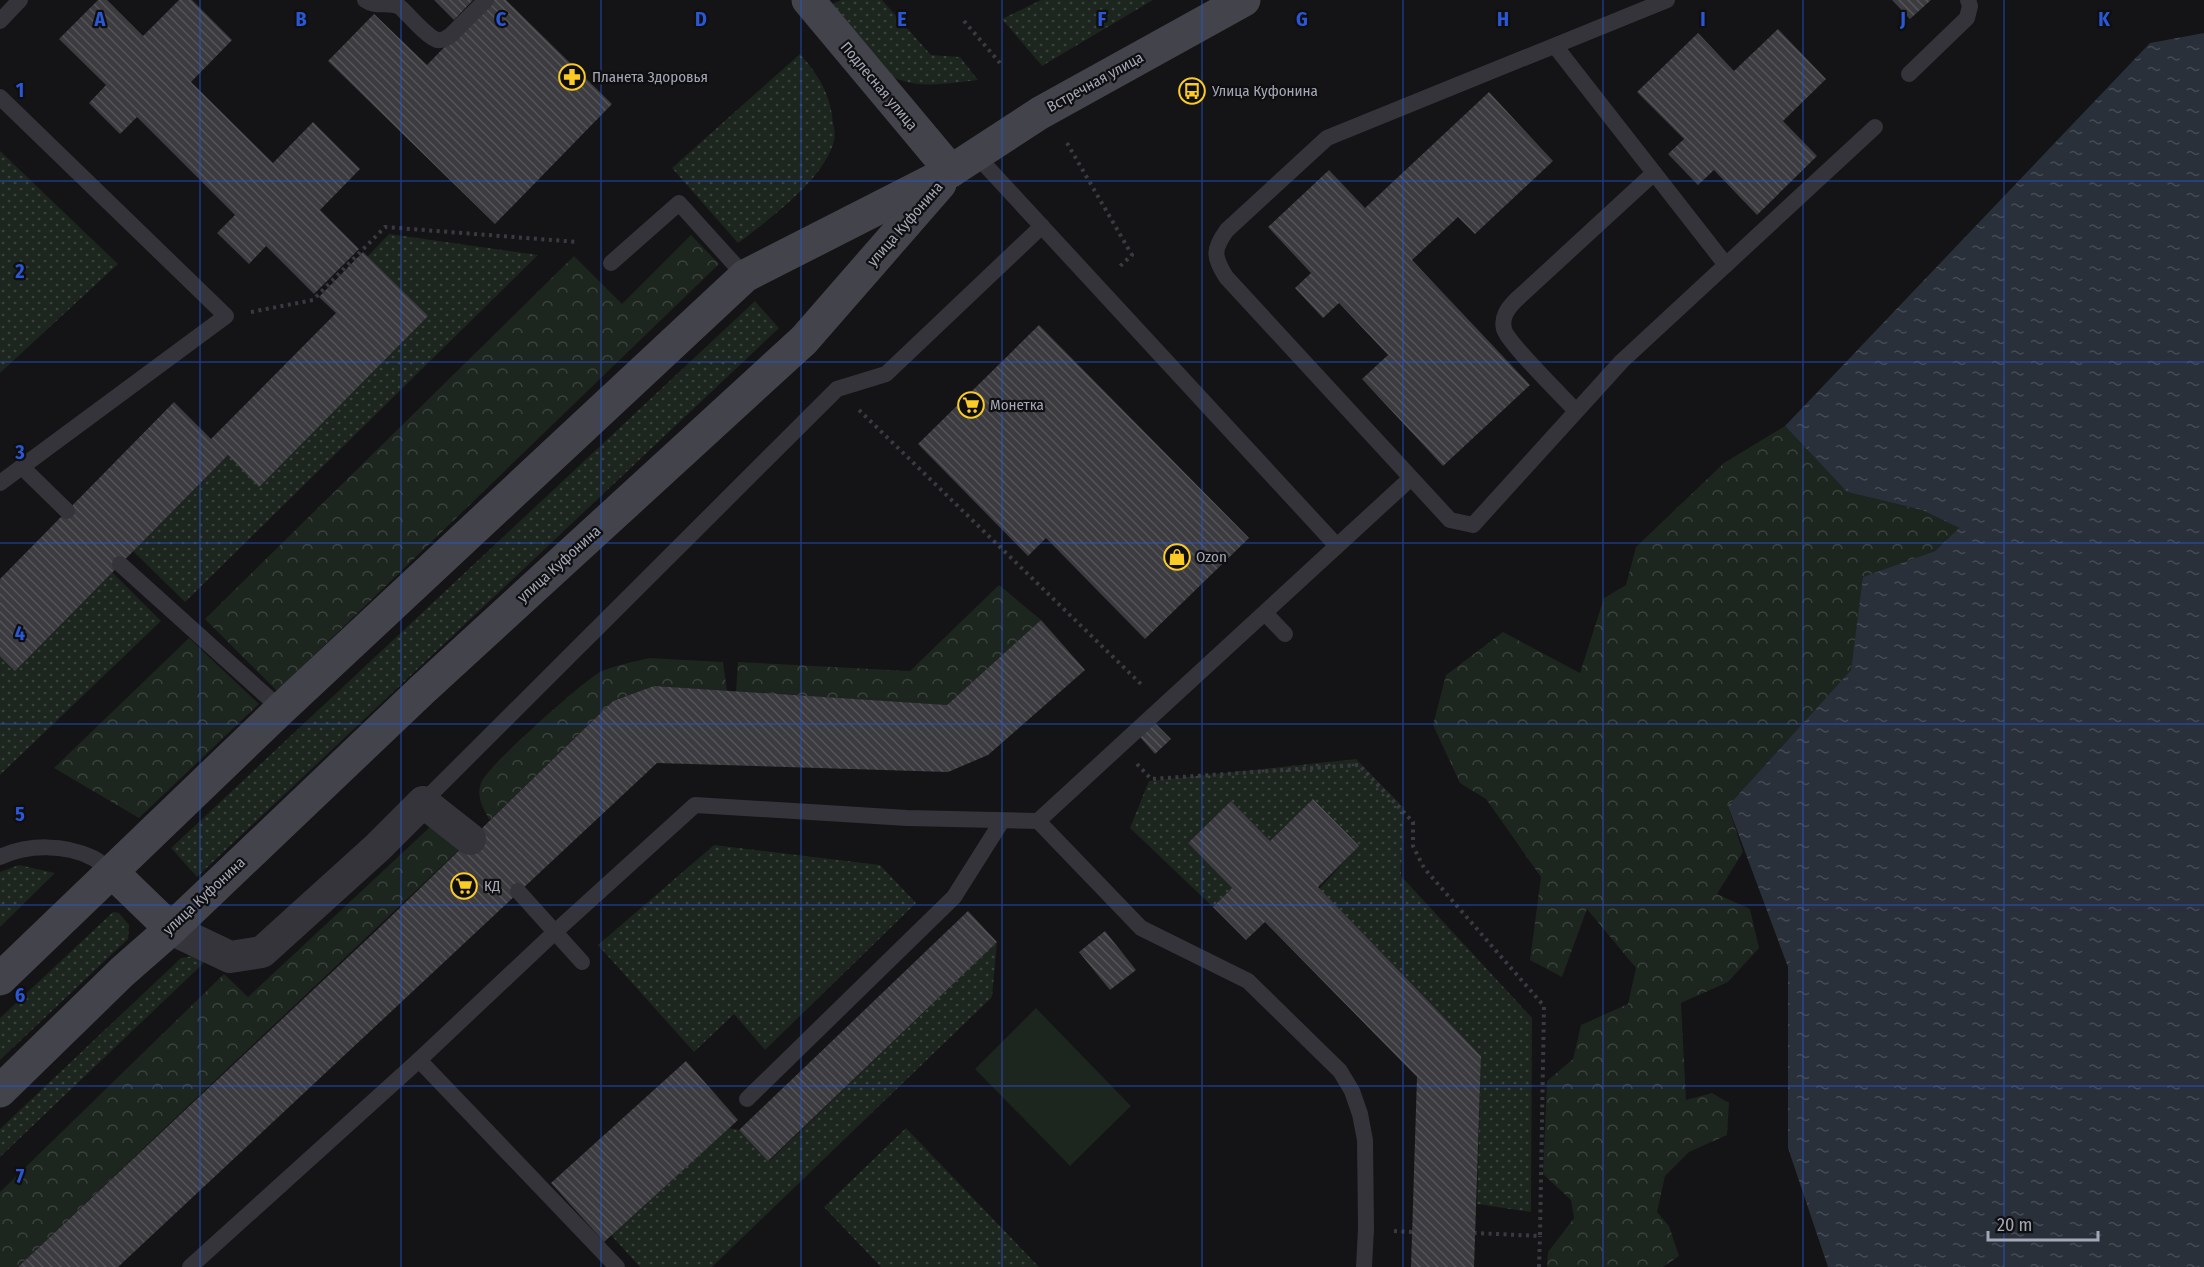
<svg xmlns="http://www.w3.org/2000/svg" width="2204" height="1267" font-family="'Fira Sans Condensed',sans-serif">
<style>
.green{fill:url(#green-dots)}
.forest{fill:url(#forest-crowns)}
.pitch{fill:#1d251f}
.water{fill:url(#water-ripples)}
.building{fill:url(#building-back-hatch)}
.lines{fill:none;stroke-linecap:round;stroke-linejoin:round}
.path{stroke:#3a3b42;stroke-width:4;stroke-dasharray:3 4.5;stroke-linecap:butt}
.lane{stroke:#34343a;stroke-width:16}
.street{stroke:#34343a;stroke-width:32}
.secondary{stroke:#42434b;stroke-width:33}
.grid{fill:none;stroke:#2a57d5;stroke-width:1.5;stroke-opacity:0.55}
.labels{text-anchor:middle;stroke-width:4.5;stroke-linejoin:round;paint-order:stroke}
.poi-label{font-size:15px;fill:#a4a8b6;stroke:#0f0e10;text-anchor:start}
.street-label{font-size:15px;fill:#a4a8b6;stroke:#0f0e10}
.grid-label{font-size:20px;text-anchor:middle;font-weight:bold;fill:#2a57d5;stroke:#0f0e10;stroke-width:4.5;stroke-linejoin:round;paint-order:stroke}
</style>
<defs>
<pattern id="green-dots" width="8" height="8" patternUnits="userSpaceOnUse" patternTransform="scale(1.5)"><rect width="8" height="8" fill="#1d251f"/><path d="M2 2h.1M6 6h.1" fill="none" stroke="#3b423d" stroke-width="1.8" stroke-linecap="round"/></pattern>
<pattern id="forest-crowns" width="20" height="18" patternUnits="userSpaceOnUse" patternTransform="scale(1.5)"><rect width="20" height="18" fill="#1d251f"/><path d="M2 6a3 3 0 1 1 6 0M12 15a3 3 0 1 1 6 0" fill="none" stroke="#3b423d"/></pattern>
<pattern id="water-ripples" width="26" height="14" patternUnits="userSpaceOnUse" patternTransform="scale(1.5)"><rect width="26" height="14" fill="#29303a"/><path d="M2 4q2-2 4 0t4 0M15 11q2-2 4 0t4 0" fill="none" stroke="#454b54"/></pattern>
<pattern id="building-back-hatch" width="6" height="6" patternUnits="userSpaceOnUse" patternTransform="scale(1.5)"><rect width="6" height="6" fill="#3b3b40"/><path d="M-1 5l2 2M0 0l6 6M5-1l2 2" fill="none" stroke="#545459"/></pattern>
</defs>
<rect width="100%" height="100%" fill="#141315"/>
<g class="green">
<path d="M841,0H882L931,55L960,57L978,80C947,83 922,90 892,77L832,4Z"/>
<polygon points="1041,0 1153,0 1042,66 1002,19"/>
<path d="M800,54C819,76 830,93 833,123C834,128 836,135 834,141C825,178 769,220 738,243L672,168Z"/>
<polygon points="0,151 118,264 0,373"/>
<polygon points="389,234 538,255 185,602 133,551 228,455 259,486 367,257"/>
<polygon points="755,301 779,328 197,877 171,848"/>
<polygon points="112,572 161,621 0,775 0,656"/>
<polygon points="1356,759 1404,808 1401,876 1532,1018 1531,1212 1477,1204 1481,1056 1319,889 1358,846 1313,799 1270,841 1231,801 1188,843 1232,888 1213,907 1130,828 1149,781"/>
<polygon points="714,845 880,865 916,903 765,1050 734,1014 694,1052 598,945"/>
<polygon points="19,865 55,873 0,927 0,872"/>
<polygon points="113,912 119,913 129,925 128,939 0,1060 0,1018"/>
<polygon points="997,942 992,997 712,1267 640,1267 611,1235 729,1128 739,1130 769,1161"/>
<polygon points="200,955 209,958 0,1157 0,1129 181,958"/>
<polygon points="906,1128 1039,1267 881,1267 824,1207"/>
</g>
<g class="forest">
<polygon points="691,235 719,264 277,691 205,619 574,256 622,304"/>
<polygon points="1785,426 1847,492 1922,510 1959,528 1935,551 1864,577 1851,670 1728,806 1743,852 1717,894 1750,909 1759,948 1728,982 1681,1003 1686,1100 1712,1093 1729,1103 1727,1135 1689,1152 1665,1176 1657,1212 1669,1226 1679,1256 1663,1267 1547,1267 1548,1252 1574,1218 1571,1200 1543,1174 1547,1081 1573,1059 1581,1025 1628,1004 1636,968 1587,909 1562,977 1530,960 1541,877 1486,799 1460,783 1433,725 1446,675 1503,632 1580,673 1604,598 1626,585 1636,547 1724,463"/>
<polygon points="999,585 1041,620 947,705 736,692 738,662 910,671"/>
<polygon points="189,638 259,704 139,818 54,768"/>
<path d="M649,658L723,662L727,691L654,686L613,701L490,820C483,809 475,795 482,781C490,764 582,682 600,672C615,665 633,662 649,658Z"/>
<polygon points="430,827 462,847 18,1267 0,1267 0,1192 224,974 248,997"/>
</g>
<polygon class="pitch" points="1036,1008 1131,1106 1070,1166 975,1069"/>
<polygon class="water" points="2204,33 2204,1267 1828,1267 1788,1148 1788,967 1728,806 1851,670 1863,577 1935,551 1959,528 1922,510 1847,492 1785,426 2150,43"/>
<g class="building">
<polygon points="98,0 107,0 143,36 179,0 192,0 232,40 191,82 273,163 313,122 360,169 320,210 359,249 314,294 266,246 249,264 217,233 235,215 137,117 120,134 89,103 106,85 59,39"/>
<polygon points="434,0 473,0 454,20"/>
<polygon points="490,0 506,0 612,104 495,224 328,61 374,14 427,65"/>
<polygon points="1892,0 1931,0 1910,19"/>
<polygon points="1778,29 1826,79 1783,121 1817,156 1757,215 1714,170 1698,185 1668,154 1684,139 1637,92 1698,33 1734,71"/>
<polygon points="1489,92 1553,161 1475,234 1458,217 1412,260 1530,385 1443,466 1362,379 1388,355 1339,303 1323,318 1295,288 1311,273 1268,227 1329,170 1365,208"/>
<polygon points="363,252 428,316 259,487 228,455 15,671 0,656 0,579 174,402 211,439 336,313 319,297"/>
<polygon points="1039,325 1249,538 1145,639 1046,538 1028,556 918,444"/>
<polygon points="1041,620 1085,670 988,755 948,772 657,763 118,1267 18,1267 378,929 613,701 654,686 947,705"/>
<polygon points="1155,723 1171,739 1155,754 1140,737"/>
<polygon points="1313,799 1359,846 1318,887 1481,1056 1474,1267 1411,1267 1417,1077 1265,922 1246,940 1213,907 1232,888 1188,843 1231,801 1270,841"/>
<polygon points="968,911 997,942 768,1161 739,1130"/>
<polygon points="1105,931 1136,970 1110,990 1079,952"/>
<polygon points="686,1061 738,1120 604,1242 551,1183"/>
</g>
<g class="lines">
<g class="path">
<polyline points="964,21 1000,63"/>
<polyline points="1067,143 1132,255 1118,268"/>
<polyline points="251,312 313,300 385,227 578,242"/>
<polyline points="859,410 1144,687"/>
<polyline points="1137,764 1151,779 1359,765 1413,822 1413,846 1424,868 1544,1006 1540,1236 1475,1233"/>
<polyline points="1394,1231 1412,1232"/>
<polyline points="1539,1267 1540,1236"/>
</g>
<g class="lane">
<path d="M365,0C376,8 389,1 400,7C409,15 426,36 437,40C442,41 447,38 451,35L486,0"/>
<path d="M1667,0L1327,138L1227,230C1212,250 1214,257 1226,277L1450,520L1473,525L1622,361L1875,127"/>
<polyline points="0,21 20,0"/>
<polyline points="1555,46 1726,265"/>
<polyline points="1909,74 1967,18 1970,6 1968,0"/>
<polyline points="0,97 226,316 0,483"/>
<polyline points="975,154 1337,546 1038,821"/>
<polyline points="611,263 679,203 745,276"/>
<path d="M1576,411C1564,398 1507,342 1504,329C1501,317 1508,308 1516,300L1654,173"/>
<polyline points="23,468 67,511"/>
<polyline points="1337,546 1411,478"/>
<polyline points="120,564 281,709"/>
<polyline points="1265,613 1285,634"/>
<polyline points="423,802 837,389 886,374 1042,226"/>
<path d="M0,857C28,844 65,844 93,858C99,861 106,867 112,872"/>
<polyline points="518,891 582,962"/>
<polyline points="419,1060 617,1267"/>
<polyline points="747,1099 954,897 1002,821"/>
<polyline points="190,1267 419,1060 556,931 695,805 907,818 1038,821 1141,928 1248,981 1340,1071 1352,1091 1360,1114 1365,1140 1366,1229 1364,1267"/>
</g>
<polyline class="street" points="171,929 230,957 262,952 378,847 423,802 470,839"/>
<g class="secondary">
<polyline points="808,0 951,171"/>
<polyline points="112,872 171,929"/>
<polyline points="0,979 281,709 745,276 951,171 1040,113 1244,0"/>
<polyline points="0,1091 122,972 171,929 422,690 804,340 940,184"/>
</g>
</g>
<path class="grid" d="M200,0V1267M401,0V1267M601,0V1267M801,0V1267M1002,0V1267M1202,0V1267M1403,0V1267M1603,0V1267M1803,0V1267M2004,0V1267M0,181H2204M0,362H2204M0,543H2204M0,724H2204M0,905H2204M0,1086H2204"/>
<defs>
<g id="pharmacy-ring" transform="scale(1.35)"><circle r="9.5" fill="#0f0e10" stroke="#fbcb25" stroke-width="1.5"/><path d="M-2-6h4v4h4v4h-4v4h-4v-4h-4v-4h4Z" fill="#fbcb25"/></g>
<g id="bus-ring" transform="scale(1.35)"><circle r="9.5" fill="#0f0e10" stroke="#fbcb25" stroke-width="1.5"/><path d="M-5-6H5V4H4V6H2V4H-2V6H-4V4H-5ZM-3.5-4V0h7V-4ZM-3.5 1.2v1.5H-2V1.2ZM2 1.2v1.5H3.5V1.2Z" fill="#fbcb25"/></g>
<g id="supermarket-ring" transform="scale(1.35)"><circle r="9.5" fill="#0f0e10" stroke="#fbcb25" stroke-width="1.5"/><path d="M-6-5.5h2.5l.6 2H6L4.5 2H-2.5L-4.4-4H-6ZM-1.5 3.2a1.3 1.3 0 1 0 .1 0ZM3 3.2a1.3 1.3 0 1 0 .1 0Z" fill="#fbcb25"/></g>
<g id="shop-ring" transform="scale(1.35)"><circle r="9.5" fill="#0f0e10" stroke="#fbcb25" stroke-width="1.5"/><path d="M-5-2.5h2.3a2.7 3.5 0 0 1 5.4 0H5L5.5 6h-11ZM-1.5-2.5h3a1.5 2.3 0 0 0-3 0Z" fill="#fbcb25"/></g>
</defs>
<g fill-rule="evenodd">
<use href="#pharmacy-ring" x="572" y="77"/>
<use href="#bus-ring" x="1192" y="91"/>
<use href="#supermarket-ring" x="971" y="405"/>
<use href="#shop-ring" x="1177" y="557"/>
<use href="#supermarket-ring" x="464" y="886"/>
</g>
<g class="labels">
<g class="poi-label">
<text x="592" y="82">Планета Здоровья</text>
<text x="1212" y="96">Улица Куфонина</text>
<text x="990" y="410">Монетка</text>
<text x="1196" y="562">Ozon</text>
<text x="484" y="891">КД</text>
</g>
<g class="street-label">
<text transform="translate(1095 82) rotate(-29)" y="5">Встречная улица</text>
<text transform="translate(879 86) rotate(50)" y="5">Подлесная улица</text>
<text transform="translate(905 224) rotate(-49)" y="5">улица Куфонина</text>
<text transform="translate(559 564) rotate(-42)" y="5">улица Куфонина</text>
<text transform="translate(204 896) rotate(-43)" y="5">улица Куфонина</text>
</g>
</g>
<g class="grid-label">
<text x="100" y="26">A</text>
<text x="301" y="26">B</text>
<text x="501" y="26">C</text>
<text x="701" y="26">D</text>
<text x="902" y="26">E</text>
<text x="1102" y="26">F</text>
<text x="1302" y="26">G</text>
<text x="1503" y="26">H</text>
<text x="1703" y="26">I</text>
<text x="1903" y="26">J</text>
<text x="2104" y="26">K</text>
<text x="20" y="97">1</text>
<text x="20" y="278">2</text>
<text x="20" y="459">3</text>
<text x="20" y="640">4</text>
<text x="20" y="821">5</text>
<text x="20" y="1002">6</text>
<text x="20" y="1183">7</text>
</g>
<path d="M1988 1231v9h110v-9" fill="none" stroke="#a4a8b6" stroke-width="3"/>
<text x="1997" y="1231" font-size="18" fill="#a4a8b6" stroke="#0f0e10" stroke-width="4.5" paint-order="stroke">20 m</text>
</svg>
